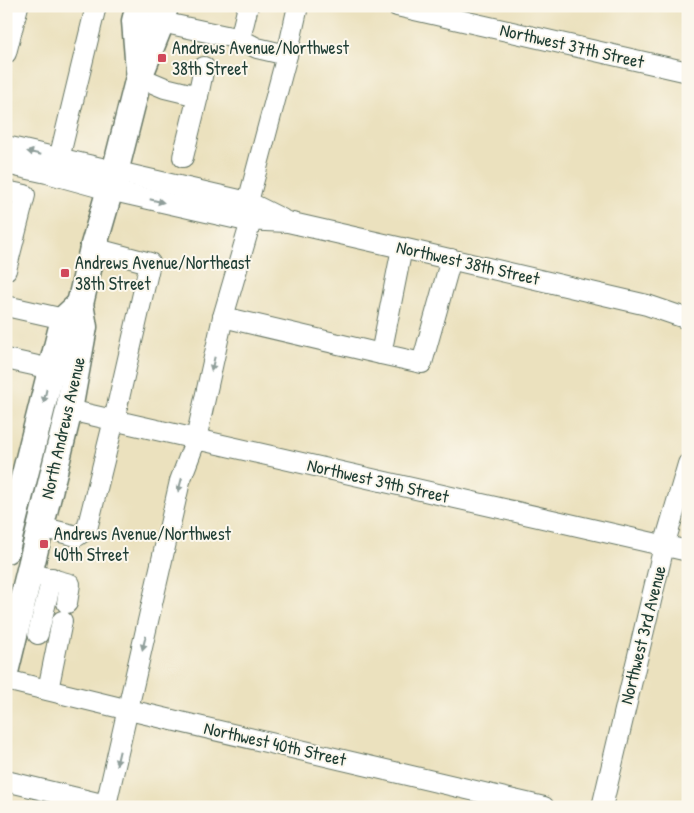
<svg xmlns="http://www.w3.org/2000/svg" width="694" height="813" font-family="'Patrick Hand',sans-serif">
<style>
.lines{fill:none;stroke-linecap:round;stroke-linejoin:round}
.minor-casing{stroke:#667664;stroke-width:22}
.major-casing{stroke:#667664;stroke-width:29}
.minor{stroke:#fff;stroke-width:20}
.major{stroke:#fff;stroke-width:26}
.oneway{fill:#8f9e9a}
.poi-dot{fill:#d1495b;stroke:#fbf7ec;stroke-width:2}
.labels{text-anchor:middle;stroke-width:4;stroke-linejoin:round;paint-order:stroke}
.street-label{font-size:18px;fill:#1f3d34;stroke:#fbf7ec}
.poi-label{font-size:18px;fill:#1f3d34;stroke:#fbf7ec;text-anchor:start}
</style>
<rect width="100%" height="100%" fill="#fbf7ec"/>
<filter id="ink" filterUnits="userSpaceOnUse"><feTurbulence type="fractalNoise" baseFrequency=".02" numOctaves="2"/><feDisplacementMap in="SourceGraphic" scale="10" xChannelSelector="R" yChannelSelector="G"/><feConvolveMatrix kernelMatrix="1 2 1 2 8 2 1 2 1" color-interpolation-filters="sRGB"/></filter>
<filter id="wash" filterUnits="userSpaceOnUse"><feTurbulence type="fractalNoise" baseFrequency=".0096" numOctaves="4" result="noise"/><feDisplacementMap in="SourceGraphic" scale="20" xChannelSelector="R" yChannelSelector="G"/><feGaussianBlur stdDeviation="1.12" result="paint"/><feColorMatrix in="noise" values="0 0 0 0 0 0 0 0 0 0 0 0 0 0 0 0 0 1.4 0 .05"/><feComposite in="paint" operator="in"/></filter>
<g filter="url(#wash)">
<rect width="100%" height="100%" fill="#ebe1be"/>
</g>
<g filter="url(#ink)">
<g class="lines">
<g class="minor-casing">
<g id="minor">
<polyline points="248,6 240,39 257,48 287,55"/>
<polyline points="397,6 688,72"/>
<polyline points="161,22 240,39"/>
<polyline points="6,53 18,6"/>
<polyline points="139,77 165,88 198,96 204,67"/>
<polyline points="6,146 248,202 282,219"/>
<polyline points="183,157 198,96"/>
<polyline points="59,159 96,6"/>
<polyline points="6,164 47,173 109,190 242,220 288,222 402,248 647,305 688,319"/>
<polyline points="6,191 25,195 6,270"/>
<polyline points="248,202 287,55 298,6"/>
<polyline points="6,306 64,319"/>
<polyline points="223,317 381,354 402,248"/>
<polyline points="381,354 422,363 451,259"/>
<polyline points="6,359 51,369"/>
<polyline points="69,410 688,551"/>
<polyline points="40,527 77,536 87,529 114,420 150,263 93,248"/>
<polyline points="29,573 70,584 67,603"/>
<polyline points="38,634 52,578"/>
<polyline points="6,680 129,710 544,807"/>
<polyline points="48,690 62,621"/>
<polyline points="6,781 106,805 180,481 196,439 223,317 251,221"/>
<polyline points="602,807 664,546 688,464"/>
</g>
</g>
<g class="major-casing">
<g id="major">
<polyline points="139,6 135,21 139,70"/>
<polyline points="6,550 64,319 80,304"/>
<polyline points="6,668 69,410 84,327 80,304 93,248 115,172 139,77 161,22 165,6"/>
</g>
</g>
<use href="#minor" class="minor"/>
<use href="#major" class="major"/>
</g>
<defs><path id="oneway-solid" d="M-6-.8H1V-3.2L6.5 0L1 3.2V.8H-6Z" transform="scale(1.25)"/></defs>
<g class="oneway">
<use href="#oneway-solid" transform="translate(34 153) rotate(-167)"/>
<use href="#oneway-solid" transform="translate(157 201) rotate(13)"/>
<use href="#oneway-solid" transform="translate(213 364) rotate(103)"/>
<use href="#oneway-solid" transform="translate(45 396) rotate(103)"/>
<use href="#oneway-solid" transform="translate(180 485) rotate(105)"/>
<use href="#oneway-solid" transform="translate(144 643) rotate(104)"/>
<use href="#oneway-solid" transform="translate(118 758) rotate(103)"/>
</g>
</g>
<g class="poi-dot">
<rect x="157" y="53" width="10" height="10" rx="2.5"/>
<rect x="60" y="268" width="10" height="10" rx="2.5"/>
<rect x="39" y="539" width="10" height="10" rx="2.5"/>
</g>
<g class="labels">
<g class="street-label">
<text transform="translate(572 46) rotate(13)" y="6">Northwest 37th Street</text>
<text transform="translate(468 263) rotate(13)" y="6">Northwest 38th Street</text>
<text transform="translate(63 428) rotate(-77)" y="6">North Andrews Avenue</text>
<text transform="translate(378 481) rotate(13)" y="6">Northwest 39th Street</text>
<text transform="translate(643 635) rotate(-76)" y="6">Northwest 3rd Avenue</text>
<text transform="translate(275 744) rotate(13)" y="6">Northwest 40th Street</text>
</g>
<g class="poi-label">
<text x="172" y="54">Andrews Avenue/Northwest<tspan x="172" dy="21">38th Street</tspan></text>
<text x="75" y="269">Andrews Avenue/Northeast<tspan x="75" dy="21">38th Street</tspan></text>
<text x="54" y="540">Andrews Avenue/Northwest<tspan x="54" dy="21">40th Street</tspan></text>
</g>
</g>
<rect width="694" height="813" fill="none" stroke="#fbf7ec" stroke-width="25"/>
</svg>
